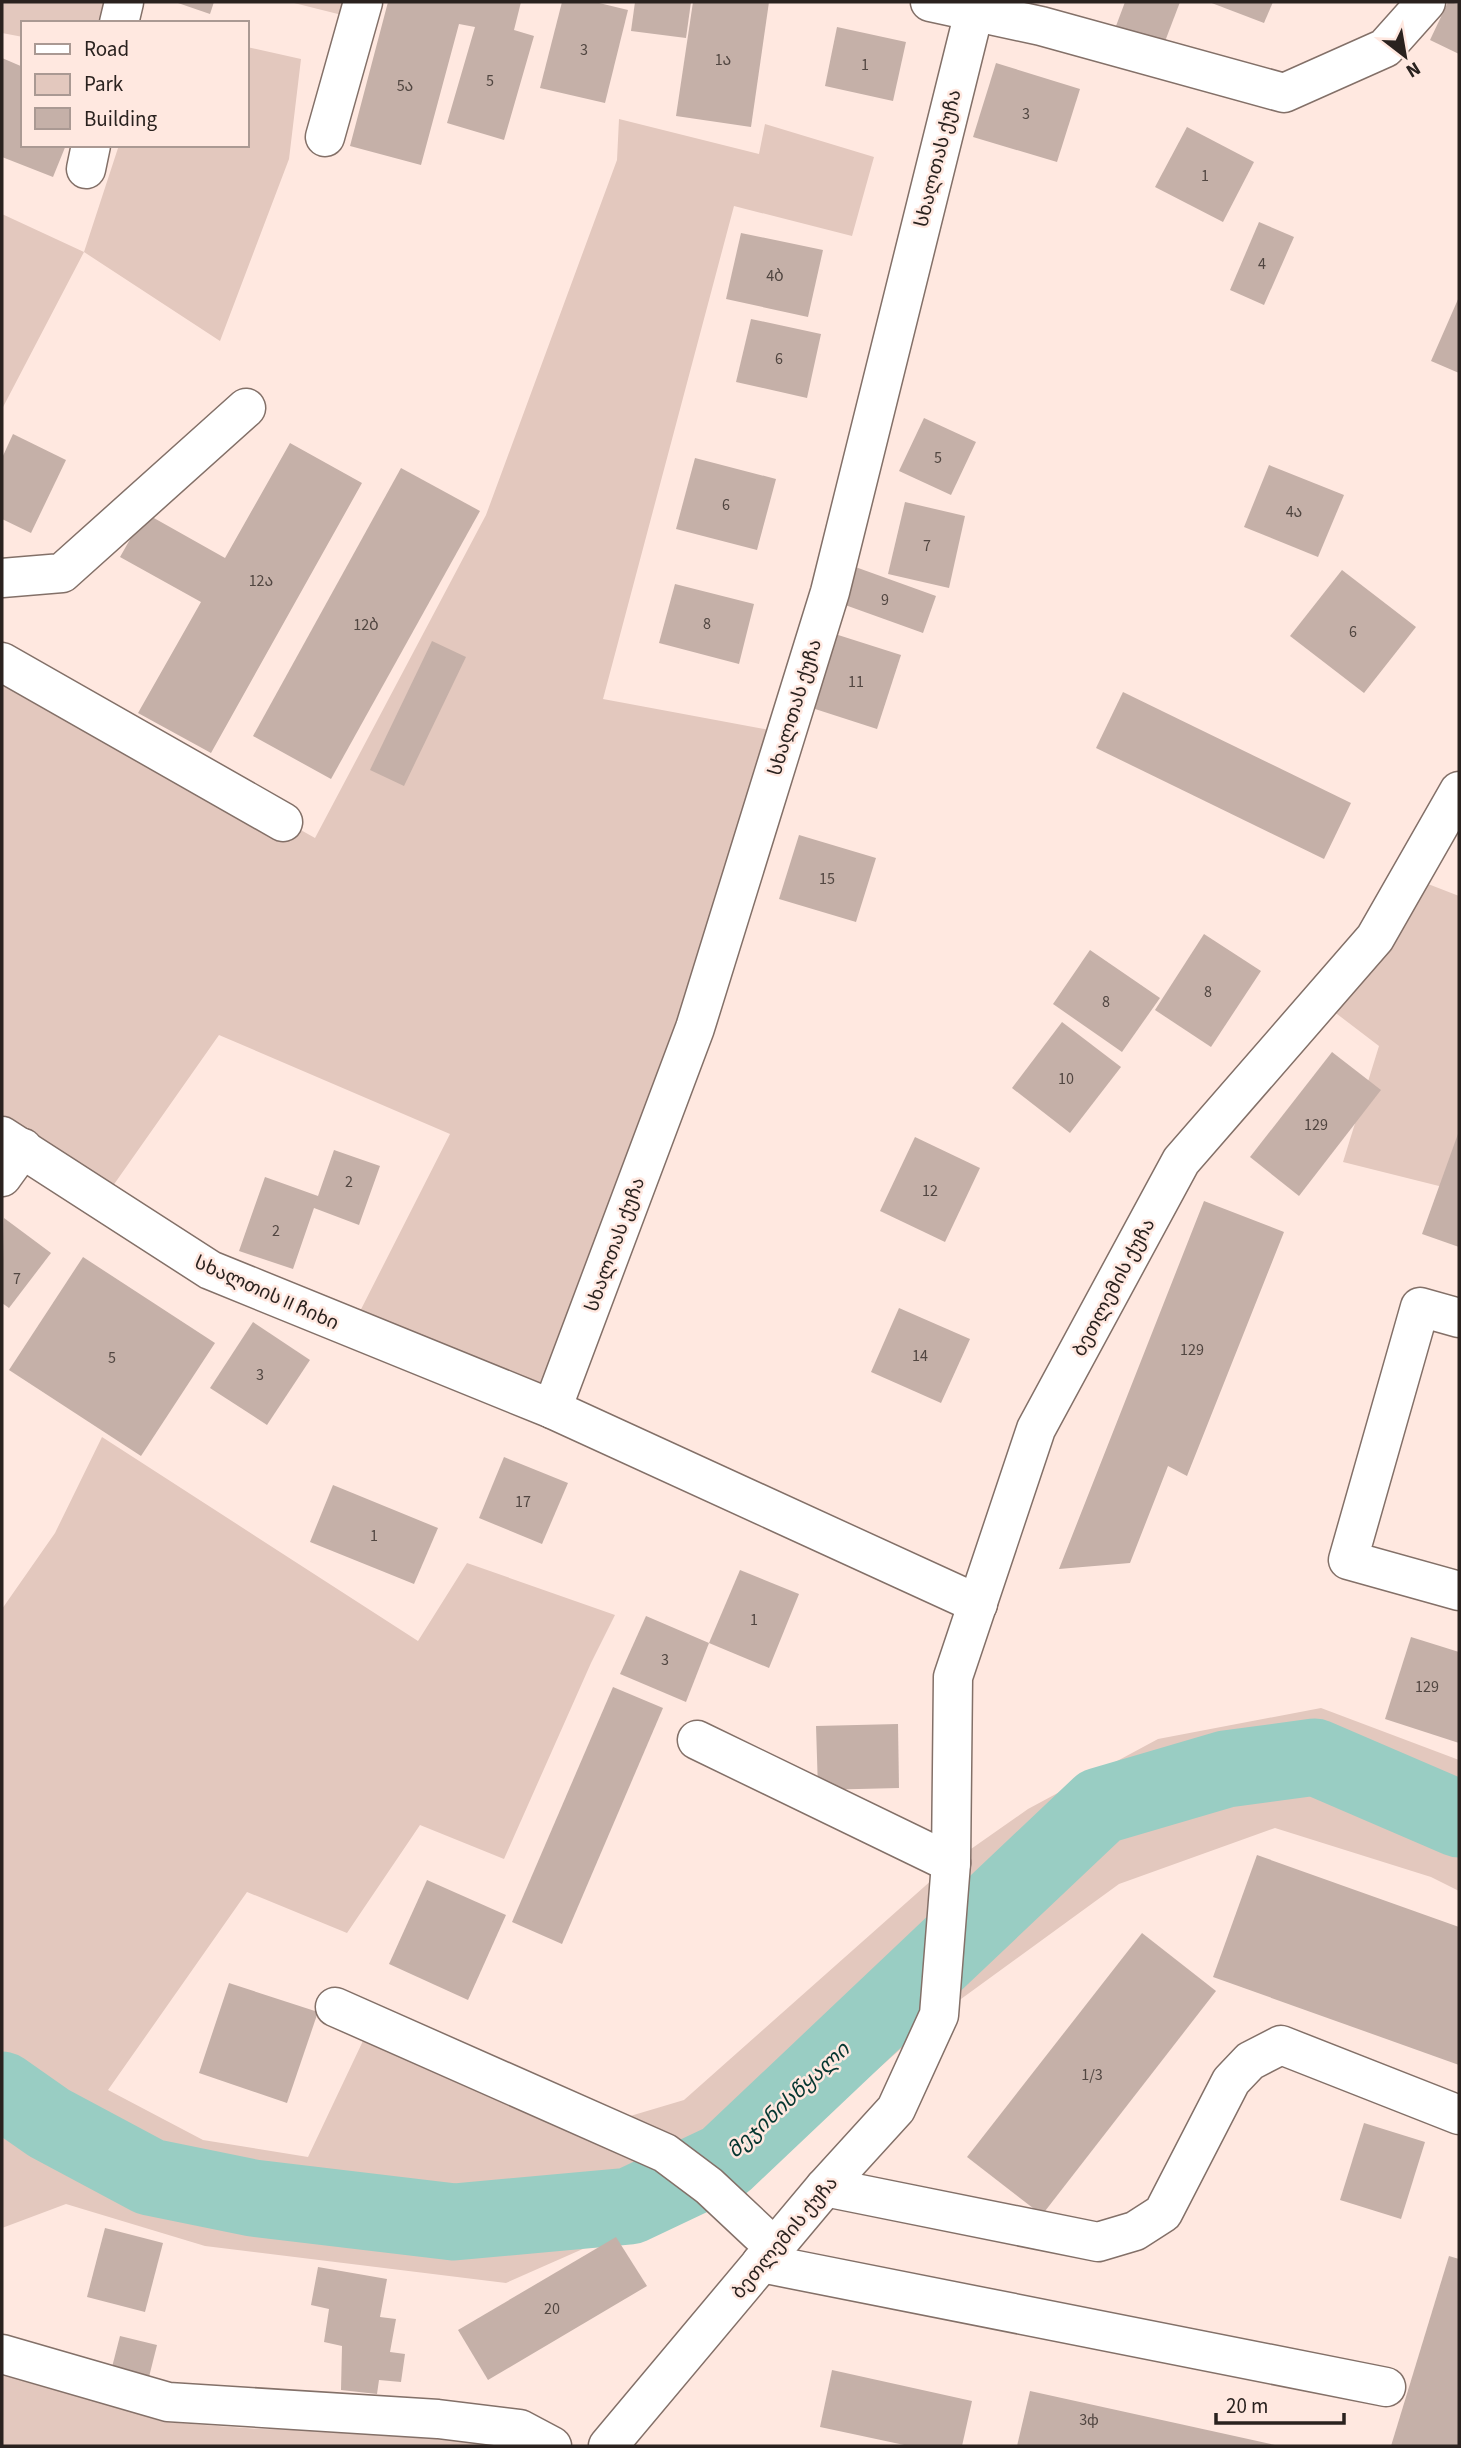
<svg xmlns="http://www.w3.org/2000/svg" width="1461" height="2448" font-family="'Source Sans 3','Noto Sans Georgian',sans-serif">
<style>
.green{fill:#e3c8be}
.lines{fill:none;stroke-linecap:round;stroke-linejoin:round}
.river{stroke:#99cdc3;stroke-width:77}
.building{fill:#c5b0a8}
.minor-casing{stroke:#837068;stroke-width:41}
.minor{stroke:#fff;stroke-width:38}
.labels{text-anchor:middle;stroke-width:5;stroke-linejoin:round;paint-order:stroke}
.number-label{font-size:16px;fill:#514641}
.street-label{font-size:19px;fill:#2a221f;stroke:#ffe8e0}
.water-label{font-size:21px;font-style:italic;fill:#043630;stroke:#ffe8e0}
</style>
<rect width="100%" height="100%" fill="#ffe8e0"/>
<g class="green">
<polygon points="2,2 124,2 119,23 23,23 23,37 2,33"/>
<polygon points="290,2 363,2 358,19"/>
<polygon points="247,47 301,59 289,159 220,341 84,252 2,409 2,214 84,252 119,145 247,145"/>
<polygon points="619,119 759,154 765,124 874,157 852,236 734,206 603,699 786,733 552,1409 351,1329 450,1134 219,1035 103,1200 2,1136 2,662 315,838 486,515 617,160"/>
<polygon points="1410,877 1459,896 1459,1156 1447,1188 1343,1162 1379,1046 1320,1001"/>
<polygon points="102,1437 418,1641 467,1563 615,1615 591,1663 504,1859 420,1825 347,1933 247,1892 108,2090 203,2140 308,2157 371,2024 600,2125 684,2100 951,1863 1028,1809 1158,1739 1321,1708 1459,1760 1459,1891 1431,1877 1275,1828 1119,1884 939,2015 766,2168 506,2283 205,2246 66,2204 2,2228 2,1609 55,1533"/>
<polygon points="2,2370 163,2422 259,2429 434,2432 518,2446 2,2446"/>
</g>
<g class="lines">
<polyline class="river" points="2,2090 49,2123 150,2177 253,2198 454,2222 630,2206 725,2161 1100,1806 1226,1769 1315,1757 1459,1819"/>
</g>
<g class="building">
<polygon points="175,2 214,2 210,14"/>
<polygon points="388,2 521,2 514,30 534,36 504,140 447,123 475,27 459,24 421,165 350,146"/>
<polygon points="562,2 595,2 628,10 605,103 540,88"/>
<polygon points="635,2 691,2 686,38 631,31"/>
<polygon points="693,2 769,2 751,127 676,116"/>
<polygon points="1125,2 1180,2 1164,44 1116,26"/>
<polygon points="1209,2 1273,2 1264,23"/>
<polygon points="1448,2 1459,4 1459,54 1430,40"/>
<polygon points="837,27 906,42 893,101 825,86"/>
<polygon points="2,58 23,67 23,145 66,145 53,177 2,157"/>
<polygon points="996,63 1080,89 1057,162 973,137"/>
<polygon points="1187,127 1254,162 1223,222 1155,187"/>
<polygon points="1259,222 1294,237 1264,305 1230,290"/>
<polygon points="741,233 823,250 808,317 726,299"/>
<polygon points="1459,297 1459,373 1431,361"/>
<polygon points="751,319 821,334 807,398 736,382"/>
<polygon points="924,418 976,442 951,495 899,471"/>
<polygon points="13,434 66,460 31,533 2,519 2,458"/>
<polygon points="290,443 362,483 211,753 138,713 201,602 120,557 145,513 225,558"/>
<polygon points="695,458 776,479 757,550 676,529"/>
<polygon points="1269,465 1344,495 1318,557 1244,527"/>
<polygon points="401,468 480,511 331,779 253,736"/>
<polygon points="905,502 965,516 949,588 888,574"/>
<polygon points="847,564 936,596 923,633 834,601"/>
<polygon points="1342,570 1416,627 1364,693 1290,636"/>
<polygon points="675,584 754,604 739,664 659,643"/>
<polygon points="835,634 901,655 877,729 812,708"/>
<polygon points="432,641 466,657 404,786 370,770"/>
<polygon points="1123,692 1351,803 1324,859 1096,748"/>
<polygon points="799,835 876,858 856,922 779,899"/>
<polygon points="1204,934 1261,971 1211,1047 1155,1010"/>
<polygon points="1090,950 1160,998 1122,1052 1053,1004"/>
<polygon points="1062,1022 1121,1067 1070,1133 1012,1088"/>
<polygon points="1332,1052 1381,1090 1299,1196 1250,1157"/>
<polygon points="1459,1131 1459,1247 1422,1234"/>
<polygon points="915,1137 980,1168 945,1242 880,1211"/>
<polygon points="334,1150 380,1166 359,1225 314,1208 293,1269 239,1251 265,1177 318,1196"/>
<polygon points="1204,1201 1284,1232 1187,1476 1168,1466 1130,1563 1059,1569"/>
<polygon points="4,1218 51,1253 9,1308 2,1303"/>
<polygon points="83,1257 215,1343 141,1456 9,1370"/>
<polygon points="899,1308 970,1339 941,1403 871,1372"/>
<polygon points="253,1322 310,1360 267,1425 210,1388"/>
<polygon points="504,1457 568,1483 542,1544 479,1518"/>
<polygon points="333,1485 438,1528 414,1584 310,1542"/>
<polygon points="740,1570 799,1594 769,1668 709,1643"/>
<polygon points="646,1616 709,1643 686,1702 620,1674"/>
<polygon points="1411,1637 1459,1652 1459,1743 1385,1719"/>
<polygon points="613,1687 663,1708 562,1944 512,1922"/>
<polygon points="898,1724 899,1788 818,1790 816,1726"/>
<polygon points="1257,1855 1459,1927 1459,2065 1213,1977"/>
<polygon points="427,1880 506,1915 468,2000 389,1964"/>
<polygon points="1142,1933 1216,1991 1042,2215 967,2157"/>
<polygon points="229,1983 318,2012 287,2103 199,2073"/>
<polygon points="1364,2123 1425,2142 1401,2219 1340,2200"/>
<polygon points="105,2228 163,2243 145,2312 87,2297"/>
<polygon points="616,2237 647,2286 488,2380 458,2330"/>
<polygon points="1449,2256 1459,2259 1459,2446 1391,2446"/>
<polygon points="318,2267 387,2279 380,2317 396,2319 390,2352 405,2354 401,2382 379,2380 377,2394 341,2390 342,2346 324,2342 329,2309 311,2305"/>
<polygon points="120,2336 157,2345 147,2385 110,2375"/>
<polygon points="832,2370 972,2401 962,2446 909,2446 820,2427"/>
<polygon points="1030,2391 1275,2445 1275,2446 1017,2446"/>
</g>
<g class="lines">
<g class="minor-casing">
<g id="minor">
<polyline points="930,2 1041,26 1284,93 1385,48 1426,2"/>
<polyline points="119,23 124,2"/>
<polyline points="325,137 363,2"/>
<polyline points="86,169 91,145"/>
<polyline points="2,578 62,573 246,408"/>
<polyline points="2,662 283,822"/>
<polyline points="2,1136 210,1270 552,1409 978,1604"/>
<polyline points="2,1177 23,1148"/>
<polyline points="1459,1318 1420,1307 1348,1560 1459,1591"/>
<polyline points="552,1409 695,1028 830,592 974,12"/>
<polyline points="697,1740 951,1863"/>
<polyline points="335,2007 665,2153 709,2186 774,2247"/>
<polyline points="825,2187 1098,2242 1135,2231 1163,2213 1231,2081 1250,2061 1281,2045 1459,2115"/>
<polyline points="761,2263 1386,2387"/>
<polyline points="2,2354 168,2402 438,2419 520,2429 552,2446"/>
<polyline points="608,2446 825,2187 896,2109 939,2015 951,1863 953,1677 1036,1429 1181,1161 1375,938 1459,791"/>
</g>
</g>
<use href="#minor" class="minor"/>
</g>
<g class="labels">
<g class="number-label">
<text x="584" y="55">3</text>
<text x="723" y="65">1ა</text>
<text x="865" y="70">1</text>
<text x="490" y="86">5</text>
<text x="405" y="91">5ა</text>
<text x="1026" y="119">3</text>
<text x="1205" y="181">1</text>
<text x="1262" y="269">4</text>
<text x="775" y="281">4ბ</text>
<text x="779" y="364">6</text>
<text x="938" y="463">5</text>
<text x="726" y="510">6</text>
<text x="1294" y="517">4ა</text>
<text x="927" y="551">7</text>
<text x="261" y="586">12ა</text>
<text x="885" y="605">9</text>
<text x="707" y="629">8</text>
<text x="366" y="630">12ბ</text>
<text x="1353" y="637">6</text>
<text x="856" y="687">11</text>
<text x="827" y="884">15</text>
<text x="1208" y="997">8</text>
<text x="1106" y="1007">8</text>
<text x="1066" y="1084">10</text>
<text x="1316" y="1130">129</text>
<text x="349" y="1187">2</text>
<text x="930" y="1196">12</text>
<text x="276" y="1236">2</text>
<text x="17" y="1284">7</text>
<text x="1192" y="1355">129</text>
<text x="920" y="1361">14</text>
<text x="112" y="1363">5</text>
<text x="260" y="1380">3</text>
<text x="523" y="1507">17</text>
<text x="374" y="1541">1</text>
<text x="754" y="1625">1</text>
<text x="665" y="1665">3</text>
<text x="1427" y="1692">129</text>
<text x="1092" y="2080">1/3</text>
<text x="552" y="2314">20</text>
<text x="1089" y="2425">3ф</text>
</g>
<g class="street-label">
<text transform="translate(937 158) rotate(-76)" y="7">სხალთას ქუჩა</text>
<text transform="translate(794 707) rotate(-73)" y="7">სხალთას ქუჩა</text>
<text transform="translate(614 1244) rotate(-70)" y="7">სხალთას ქუჩა</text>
<text transform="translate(1113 1287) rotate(-62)" y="7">ბეთლემის ქუჩა</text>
<text transform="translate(267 1292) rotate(24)" y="7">სხალთის II ჩიხი</text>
<text transform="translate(784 2237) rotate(-50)" y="7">ბეთლემის ქუჩა</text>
</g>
<g class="water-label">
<text transform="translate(788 2100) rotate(-43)" y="7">მეჯინისწყალი</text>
</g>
</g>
<rect width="1461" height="2448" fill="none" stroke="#2a221f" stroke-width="7"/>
<rect x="21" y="21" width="228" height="126" fill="#ffe8e0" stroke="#aa9993" stroke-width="2"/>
<rect x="35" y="44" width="35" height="10" fill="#ffffff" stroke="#aa9993" stroke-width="2"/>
<text x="84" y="56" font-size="21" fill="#2a221f">Road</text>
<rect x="35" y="74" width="35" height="21" fill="#e3c8be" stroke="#aa9993" stroke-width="2"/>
<text x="84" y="91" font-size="21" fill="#2a221f">Park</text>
<rect x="35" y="108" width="35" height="21" fill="#c5b0a8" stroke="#aa9993" stroke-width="2"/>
<text x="84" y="126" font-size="21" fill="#2a221f">Building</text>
<g transform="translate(1405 56) rotate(149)" stroke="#ffe8e0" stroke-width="5" paint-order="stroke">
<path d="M0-5L12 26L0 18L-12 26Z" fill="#2a221f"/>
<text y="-10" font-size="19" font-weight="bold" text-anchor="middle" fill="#2a221f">N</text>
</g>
<path d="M1216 2413v10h128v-10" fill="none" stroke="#2a221f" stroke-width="3.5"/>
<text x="1226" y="2413" font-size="21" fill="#2a221f" stroke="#ffe8e0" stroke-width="5" paint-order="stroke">20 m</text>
</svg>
